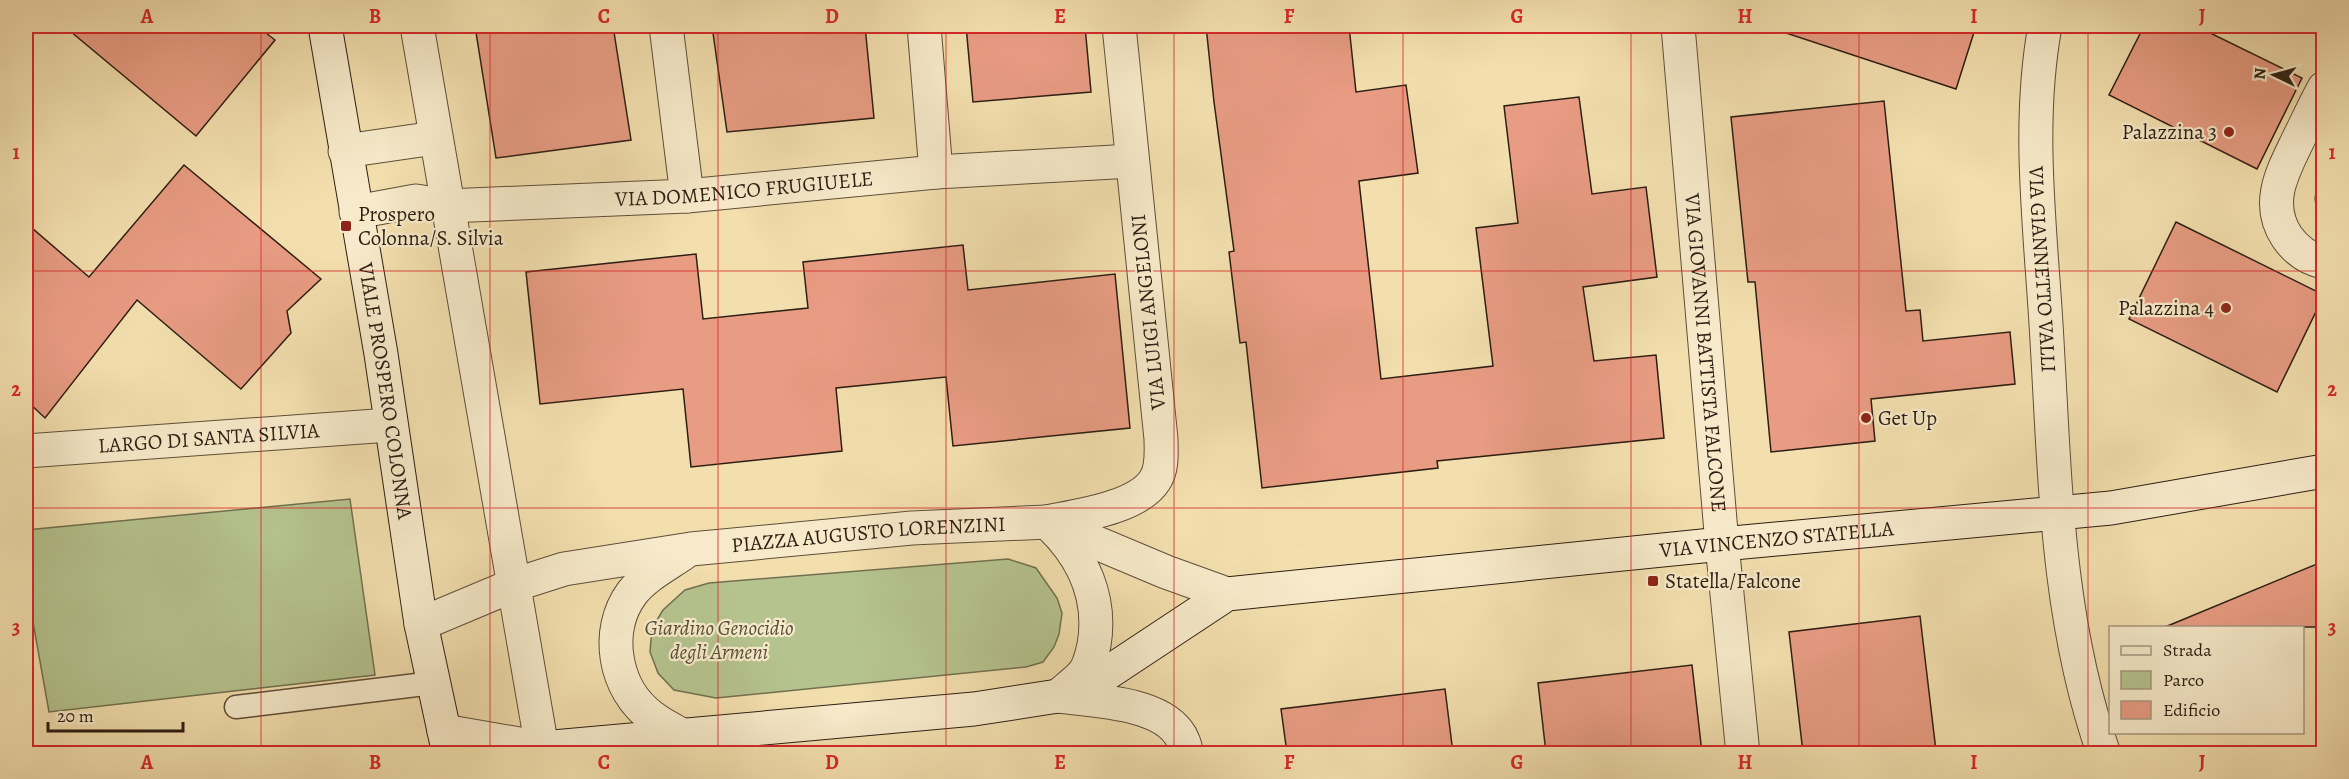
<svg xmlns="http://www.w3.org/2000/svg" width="2349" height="779" font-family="Alegreya,serif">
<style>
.green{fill:#b5c38e;stroke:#717050;stroke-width:1.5}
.building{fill:#e89c83;stroke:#2d1e12;stroke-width:1.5}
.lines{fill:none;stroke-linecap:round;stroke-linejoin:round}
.lane-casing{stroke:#5e4e39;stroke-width:25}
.street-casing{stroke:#5e4e39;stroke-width:35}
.secondary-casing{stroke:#2d1e12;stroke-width:35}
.lane{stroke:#f7eaca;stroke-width:22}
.street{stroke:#f7eaca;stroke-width:33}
.secondary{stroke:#f7eaca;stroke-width:33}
.grid{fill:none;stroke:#d62828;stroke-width:1.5;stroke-opacity:0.55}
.poi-dot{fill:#8f2418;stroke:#f7eaca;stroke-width:2}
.labels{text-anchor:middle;stroke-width:4.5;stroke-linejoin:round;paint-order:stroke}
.poi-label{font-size:21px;fill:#2d1e12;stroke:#f7eaca;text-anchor:start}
.street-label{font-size:21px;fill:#2d1e12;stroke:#f7eaca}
.park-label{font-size:21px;font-style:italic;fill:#565037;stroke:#f7eaca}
.neatline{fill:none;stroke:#d62828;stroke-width:2}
.grid-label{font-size:20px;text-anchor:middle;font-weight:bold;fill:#d62828}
</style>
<rect width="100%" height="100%" fill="#f3dfae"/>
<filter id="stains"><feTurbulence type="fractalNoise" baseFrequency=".00333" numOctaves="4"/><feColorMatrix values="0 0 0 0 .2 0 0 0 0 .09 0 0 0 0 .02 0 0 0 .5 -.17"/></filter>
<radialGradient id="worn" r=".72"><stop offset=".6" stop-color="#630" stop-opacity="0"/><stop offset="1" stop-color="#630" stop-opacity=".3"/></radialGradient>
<g class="green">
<polygon points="2323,158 2323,226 2318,222 2315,198"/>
<polygon points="350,499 375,675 49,712 26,583 26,530"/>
<polygon points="1008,559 1036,568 1057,598 1062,613 1059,634 1054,647 1043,662 1026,667 716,698 674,690 658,673 650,652 652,628 663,610 685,590 709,583"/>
</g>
<g class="building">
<polygon points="64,26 257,26 275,40 196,136"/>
<polygon points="475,26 613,26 631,140 496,158"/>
<polygon points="712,26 865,26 874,118 727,132"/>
<polygon points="966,26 1085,26 1091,92 973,102"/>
<polygon points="1206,26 1349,26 1356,92 1406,85 1418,173 1359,181 1381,379 1493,366 1476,228 1518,223 1504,106 1579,97 1592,194 1646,187 1657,277 1583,287 1594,361 1656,355 1664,438 1437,461 1438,468 1262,488 1246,342 1240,343 1229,252 1234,251 1214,102"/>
<polygon points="1787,26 1976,26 1956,89 1786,33"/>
<polygon points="2144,26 2196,26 2302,78 2257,169 2109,95"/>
<polygon points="1884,101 1906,311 1920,310 1923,341 2010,332 2015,384 1871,399 1875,441 1771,452 1755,282 1748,282 1731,117"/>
<polygon points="184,165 321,279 287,311 291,333 241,389 137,300 45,418 26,400 26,223 89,277"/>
<polygon points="2176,222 2324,295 2277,392 2129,319"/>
<polygon points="963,245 968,290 1115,274 1130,428 953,446 946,377 836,388 842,451 691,467 683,389 540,404 526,272 696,254 703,319 808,308 803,262"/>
<polygon points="2324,561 2324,627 2165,627"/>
<polygon points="1920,616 1936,751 1912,753 1803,753 1789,632"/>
<polygon points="1692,665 1702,753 1546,753 1538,683"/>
<polygon points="1445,689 1453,753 1287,753 1281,709"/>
</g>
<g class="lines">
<g class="lane-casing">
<polyline id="lane" points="236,707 433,683"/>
</g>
<g class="street-casing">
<g id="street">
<polyline points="417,26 542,748 444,731"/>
<polyline points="666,26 687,196"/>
<polyline points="924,26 936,172"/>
<path id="s1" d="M1678,26L1722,544L1743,754"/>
<path id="s2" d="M2045,26C2027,124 2040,225 2046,324C2055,468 2055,616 2104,754"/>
<path d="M2324,88C2314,106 2306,124 2297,142C2282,173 2265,204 2287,237C2296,250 2308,259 2324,262"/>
<polyline points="345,151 435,138"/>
<path id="s3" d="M356,212L416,201L447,206L687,196L936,172L1132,161"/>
<path id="s4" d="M26,451L390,425"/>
<path d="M1047,522C1076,516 1138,508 1155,480C1163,468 1161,452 1161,439L1119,26"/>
<path d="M1050,525C1083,557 1102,598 1094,645C1092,654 1089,667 1083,674C1076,682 1066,689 1058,696"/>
<path id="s5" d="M421,624L514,585L564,569L691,549L912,528L1047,522L1166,572L1227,594"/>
<path d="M1058,696C1093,701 1156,702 1178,732C1183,738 1185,746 1187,754"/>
<path d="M684,736C673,730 662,725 652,717C614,689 604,631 632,593C645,576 667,565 684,553"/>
</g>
</g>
<g class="secondary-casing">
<g id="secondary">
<path id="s6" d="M325,26L381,354L421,624L449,754"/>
<path id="s7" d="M543,754L542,748L974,709L1058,696L1106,674L1227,594L1722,544L2111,508L2324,471"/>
</g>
</g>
<use href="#lane" class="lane"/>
<use href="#street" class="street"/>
<use href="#secondary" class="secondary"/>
</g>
<path class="grid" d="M261,26V754M490,26V754M718,26V754M946,26V754M1174,26V754M1403,26V754M1631,26V754M1859,26V754M2088,26V754M26,271H2324M26,508H2324"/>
<g class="poi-dot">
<circle cx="2229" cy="132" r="6"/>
<rect x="340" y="220" width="12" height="12" rx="3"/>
<circle cx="2226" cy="308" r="6"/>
<circle cx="1866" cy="418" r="6"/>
<rect x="1647" y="575" width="12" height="12" rx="3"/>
</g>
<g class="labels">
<g class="poi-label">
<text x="2217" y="139" text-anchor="end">Palazzina 3</text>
<text x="358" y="221">Prospero<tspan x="358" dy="24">Colonna/S. Silvia</tspan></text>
<text x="2214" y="315" text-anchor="end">Palazzina 4</text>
<text x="1878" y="425">Get Up</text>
<text x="1665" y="588">Statella/Falcone</text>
</g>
<g class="street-label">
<text dy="7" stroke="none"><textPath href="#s3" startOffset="390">VIA DOMENICO FRUGIUELE</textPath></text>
<text dy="7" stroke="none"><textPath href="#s2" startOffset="244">VIA GIANNETTO VALLI</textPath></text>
<text transform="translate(1148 312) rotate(-96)" y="7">VIA LUIGI ANGELONI</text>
<text dy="7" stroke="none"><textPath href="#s1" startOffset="328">VIA GIOVANNI BATTISTA FALCONE</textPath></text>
<text dy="7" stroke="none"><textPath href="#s6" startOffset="370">VIALE PROSPERO COLONNA</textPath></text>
<text dy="7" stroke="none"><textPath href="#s4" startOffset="183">LARGO DI SANTA SILVIA</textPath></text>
<text dy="7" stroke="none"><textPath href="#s5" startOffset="460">PIAZZA AUGUSTO LORENZINI</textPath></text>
<text dy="7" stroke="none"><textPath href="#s7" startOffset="1275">VIA VINCENZO STATELLA</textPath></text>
</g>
<g class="park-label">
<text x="719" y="635">Giardino Genocidio<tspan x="719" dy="24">degli Armeni</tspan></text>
</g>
</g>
<rect width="2349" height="779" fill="none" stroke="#f3dfae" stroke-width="66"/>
<rect x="2109" y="626" width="195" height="108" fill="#f7eaca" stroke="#a69880" stroke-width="1.5"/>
<rect x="2121" y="646" width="30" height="9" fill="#f7eaca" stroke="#a69880" stroke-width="1.5"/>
<text x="2163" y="656" font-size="18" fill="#2d1e12">Strada</text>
<rect x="2121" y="671" width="30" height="18" fill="#b5c38e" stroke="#a69880" stroke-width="1.5"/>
<text x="2163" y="686" font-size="18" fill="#2d1e12">Parco</text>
<rect x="2121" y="701" width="30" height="18" fill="#e89c83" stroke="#a69880" stroke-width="1.5"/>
<text x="2163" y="716" font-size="18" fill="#2d1e12">Edificio</text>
<g transform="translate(2274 75) rotate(275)" stroke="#f7eaca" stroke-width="4.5" paint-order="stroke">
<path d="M0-4.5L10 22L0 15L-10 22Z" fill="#2d1e12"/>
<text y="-9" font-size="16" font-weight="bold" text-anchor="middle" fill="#2d1e12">N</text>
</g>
<path d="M48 722v9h135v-9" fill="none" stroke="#2d1e12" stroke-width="3"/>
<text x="57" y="722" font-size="18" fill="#2d1e12" stroke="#f7eaca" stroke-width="4.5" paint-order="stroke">20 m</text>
<rect x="33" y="33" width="2283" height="713" class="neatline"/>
<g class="grid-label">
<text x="147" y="23">A</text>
<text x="375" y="23">B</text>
<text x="604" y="23">C</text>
<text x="832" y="23">D</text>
<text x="1060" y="23">E</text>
<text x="1289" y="23">F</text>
<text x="1517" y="23">G</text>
<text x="1745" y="23">H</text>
<text x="1974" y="23">I</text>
<text x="2202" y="23">J</text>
<text x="16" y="159">1</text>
<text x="2332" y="159">1</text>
<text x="16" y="396">2</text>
<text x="2332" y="396">2</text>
<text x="16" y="634">3</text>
<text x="2332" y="634">3</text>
<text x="147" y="769">A</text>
<text x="375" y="769">B</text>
<text x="604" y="769">C</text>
<text x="832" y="769">D</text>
<text x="1060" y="769">E</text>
<text x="1289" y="769">F</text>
<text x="1517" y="769">G</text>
<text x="1745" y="769">H</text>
<text x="1974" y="769">I</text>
<text x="2202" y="769">J</text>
</g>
<rect width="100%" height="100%" filter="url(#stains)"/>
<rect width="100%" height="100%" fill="url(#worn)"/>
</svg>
